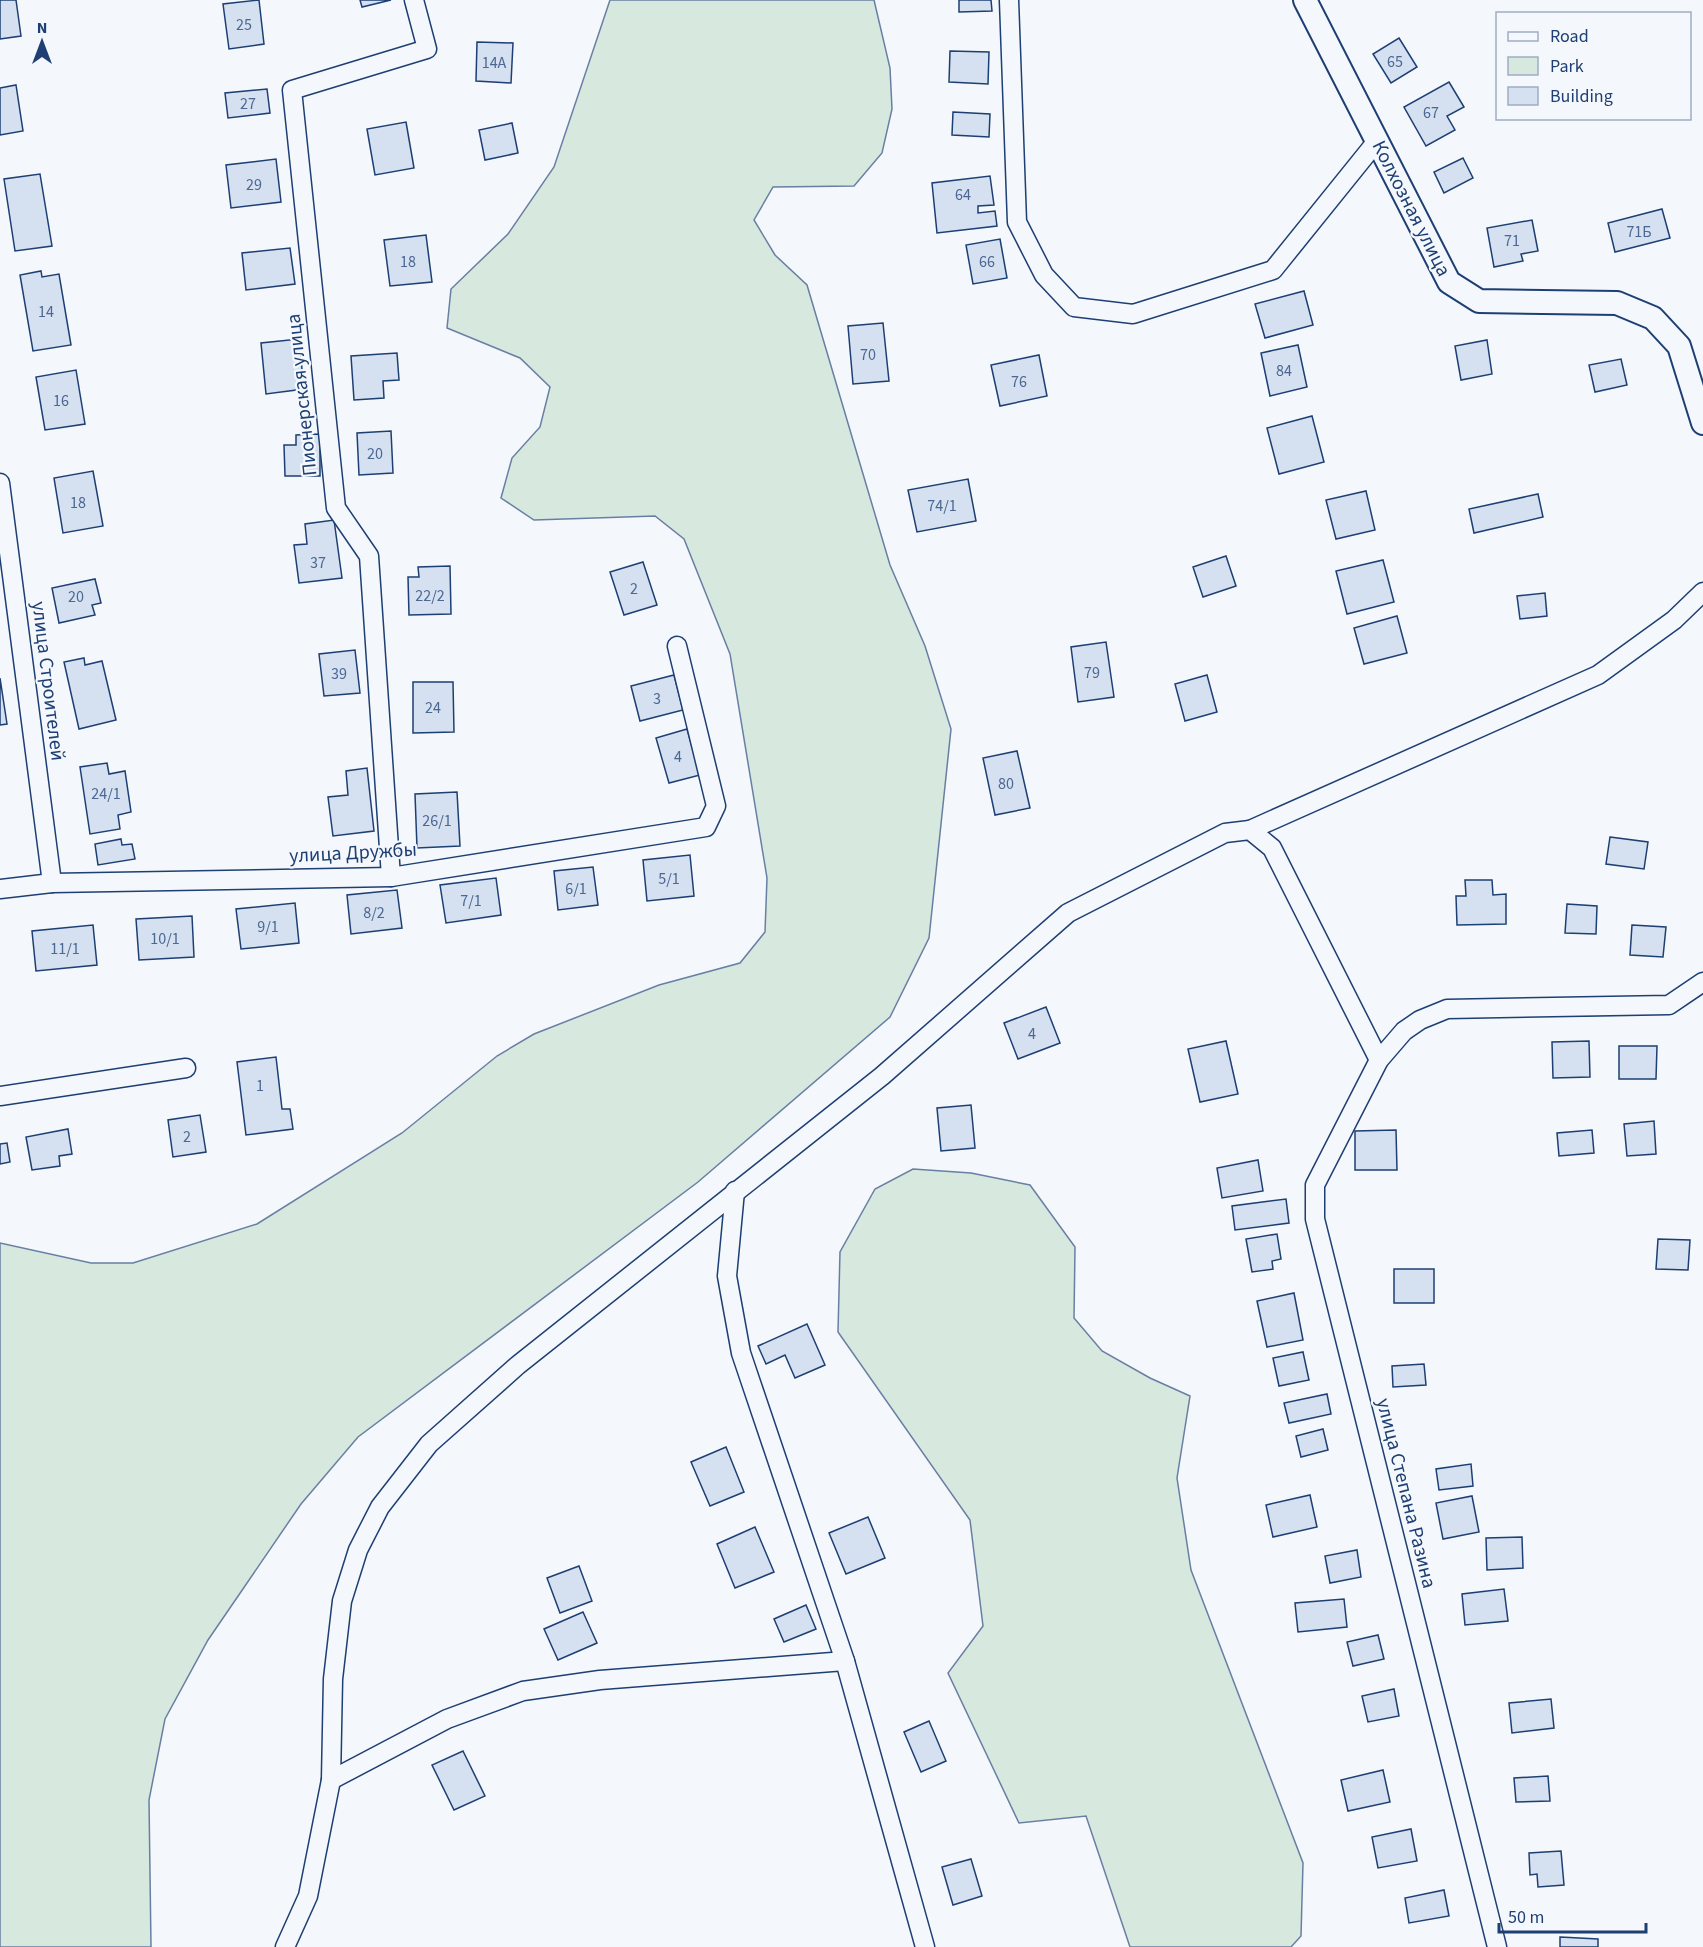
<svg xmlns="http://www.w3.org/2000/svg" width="1703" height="1947" font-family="'Source Sans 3',sans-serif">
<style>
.green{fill:#d7e8df;stroke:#687fa3;stroke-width:1.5}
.building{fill:#d5e0f0;stroke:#1d3f73;stroke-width:1.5}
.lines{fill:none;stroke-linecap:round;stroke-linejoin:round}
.minor-casing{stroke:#1d3f73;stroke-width:21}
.tertiary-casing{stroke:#1d3f73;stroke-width:26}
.minor{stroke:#f4f7fb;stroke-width:18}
.tertiary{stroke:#f4f7fb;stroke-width:22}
.labels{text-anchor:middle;stroke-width:4.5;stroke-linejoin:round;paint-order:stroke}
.number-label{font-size:16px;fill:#4b6792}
.street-label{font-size:20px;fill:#1d3f73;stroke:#f4f7fb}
</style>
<rect width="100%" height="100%" fill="#f4f7fb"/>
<g class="green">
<polygon points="610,0 874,0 890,68 892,109 882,153 854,186 773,187 754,220 775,255 807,285 890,565 925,646 951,729 929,938 890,1017 698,1182 358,1437 301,1504 208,1640 165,1719 149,1800 151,1947 0,1947 0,1243 91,1263 133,1263 257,1224 402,1133 497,1056 534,1034 659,985 740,963 765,932 767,878 730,654 684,539 655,516 534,520 501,498 512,458 540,427 550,387 520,358 447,328 451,289 508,234 554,167"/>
<polygon points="913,1169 971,1173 1030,1185 1075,1247 1074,1318 1102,1351 1150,1378 1190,1396 1177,1478 1191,1570 1303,1863 1301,1936 1291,1947 1130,1947 1086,1816 1019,1823 948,1673 983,1626 970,1520 838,1332 840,1252 875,1189"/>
</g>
<g class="building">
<polygon points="0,0 16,0 21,36 0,39"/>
<polygon points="259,0 264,44 229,49 223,4"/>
<polygon points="360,0 391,0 362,7"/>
<polygon points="959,0 991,0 992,11 959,12"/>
<polygon points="1399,38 1417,67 1391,83 1373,54"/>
<polygon points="477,42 513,43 511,83 476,81"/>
<polygon points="950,51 989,52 988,84 949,82"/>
<polygon points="1449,82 1464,107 1447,116 1455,130 1426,146 1404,107"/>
<polygon points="16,85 23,131 0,135 0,88"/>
<polygon points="267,89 270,113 228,118 225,93"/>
<polygon points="953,112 990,114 989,137 952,135"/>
<polygon points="406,122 414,168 375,175 367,129"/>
<polygon points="512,123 518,153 485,160 479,130"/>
<polygon points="1463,158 1473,178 1444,193 1434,172"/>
<polygon points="276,159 281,202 231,208 226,165"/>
<polygon points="40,174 52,246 15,251 4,179"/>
<polygon points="990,176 994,205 978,206 978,213 995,211 997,226 937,233 932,183"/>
<polygon points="1662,209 1670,238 1615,252 1608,223"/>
<polygon points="1532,220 1538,251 1521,254 1523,261 1494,267 1487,228"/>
<polygon points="426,235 432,282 390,286 384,240"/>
<polygon points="1000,239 1007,278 973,284 966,245"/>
<polygon points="290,248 295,284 246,290 242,253"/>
<polygon points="41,271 42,277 59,274 71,345 33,351 20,275"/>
<polygon points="1304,291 1313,325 1265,338 1255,304"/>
<polygon points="883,323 889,381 853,384 848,326"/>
<polygon points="299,339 304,389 266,394 261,343"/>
<polygon points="1487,340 1492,374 1461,380 1455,346"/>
<polygon points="1298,345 1307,387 1270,396 1261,353"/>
<polygon points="397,353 399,380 383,381 384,398 354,400 351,356"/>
<polygon points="1039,355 1047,396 1000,406 991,365"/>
<polygon points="1621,359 1627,385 1595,392 1589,365"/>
<polygon points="76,370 85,424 45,430 36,377"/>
<polygon points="1312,416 1324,462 1279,474 1267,428"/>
<polygon points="391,431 393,473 359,475 357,433"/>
<polygon points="320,434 320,476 285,476 284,445 296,445 296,435"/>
<polygon points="93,471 103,526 63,533 54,478"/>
<polygon points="968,479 976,521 917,532 908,490"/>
<polygon points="1366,491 1375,530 1336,539 1326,500"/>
<polygon points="1538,494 1543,517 1474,533 1469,509"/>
<polygon points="334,520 342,578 299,583 294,545 307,544 305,524"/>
<polygon points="1226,556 1236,586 1203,597 1193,567"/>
<polygon points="1383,560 1394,602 1347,614 1336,571"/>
<polygon points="643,562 657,605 624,615 610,572"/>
<polygon points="450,566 451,614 409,615 408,577 419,577 418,567"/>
<polygon points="95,579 101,603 92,605 95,615 59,623 52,588"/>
<polygon points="1545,593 1547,616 1520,619 1517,596"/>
<polygon points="1397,616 1407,653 1364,664 1354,628"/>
<polygon points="1106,642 1114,697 1078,702 1071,647"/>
<polygon points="355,650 360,693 324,696 319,654"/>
<polygon points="84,658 85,665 102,661 116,720 79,729 64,662"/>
<polygon points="674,675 683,710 640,721 631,686"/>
<polygon points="1207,675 1217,712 1185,721 1175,684"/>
<polygon points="0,678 7,724 0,725"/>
<polygon points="413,682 453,682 454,732 413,733"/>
<polygon points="687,729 700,775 669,783 656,738"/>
<polygon points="1017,751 1030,808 995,815 983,758"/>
<polygon points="107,763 109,774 125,771 131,812 118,815 120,829 90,834 80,767"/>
<polygon points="367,768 374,831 333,836 328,797 348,795 346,771"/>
<polygon points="457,792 460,846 417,848 415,794"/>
<polygon points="1610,837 1648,842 1644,869 1606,864"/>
<polygon points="121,839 122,845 132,844 135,859 98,865 95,844"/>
<polygon points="690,855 694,896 647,901 643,860"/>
<polygon points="593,867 598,905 558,910 554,871"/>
<polygon points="496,878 501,915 446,923 440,885"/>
<polygon points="1465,880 1492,880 1493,895 1506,894 1506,924 1457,925 1456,896 1466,896"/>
<polygon points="397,890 402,928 351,934 347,895"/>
<polygon points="295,903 299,943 241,949 236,909"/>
<polygon points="1567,904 1597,906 1596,934 1565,933"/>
<polygon points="192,916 194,957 139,960 136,919"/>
<polygon points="93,925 97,965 36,971 32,931"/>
<polygon points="1632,925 1666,927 1663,957 1630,955"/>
<polygon points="1046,1007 1060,1043 1018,1059 1004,1023"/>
<polygon points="1226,1041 1238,1094 1200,1102 1188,1049"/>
<polygon points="1589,1041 1590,1077 1553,1078 1552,1042"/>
<polygon points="1619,1046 1657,1046 1656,1079 1619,1079"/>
<polygon points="276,1057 282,1109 290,1109 293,1129 246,1135 237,1062"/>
<polygon points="971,1105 975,1148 941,1151 937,1108"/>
<polygon points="200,1115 206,1152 173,1157 168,1120"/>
<polygon points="1654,1121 1656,1154 1627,1156 1624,1124"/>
<polygon points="68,1129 72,1154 59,1156 60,1166 32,1170 26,1137"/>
<polygon points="1396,1130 1397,1170 1355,1170 1355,1131"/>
<polygon points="1592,1130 1594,1153 1559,1156 1557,1133"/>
<polygon points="7,1143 10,1162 0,1164 0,1144"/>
<polygon points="1258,1160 1263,1191 1222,1198 1217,1168"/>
<polygon points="1286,1199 1289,1223 1235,1230 1232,1206"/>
<polygon points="1277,1234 1281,1259 1272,1261 1273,1269 1252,1272 1246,1239"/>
<polygon points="1658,1239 1690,1240 1688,1270 1656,1269"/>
<rect x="1394" y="1269" width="40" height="34"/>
<polygon points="1294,1293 1303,1340 1267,1347 1257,1301"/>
<polygon points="807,1324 825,1365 795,1378 785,1355 766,1364 758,1346"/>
<polygon points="1303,1352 1309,1380 1279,1386 1273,1358"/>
<polygon points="1424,1364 1426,1385 1393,1387 1392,1366"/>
<polygon points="1327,1394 1331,1414 1289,1423 1284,1403"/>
<polygon points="1323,1429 1328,1450 1301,1457 1296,1436"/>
<polygon points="726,1447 744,1492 710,1506 691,1462"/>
<polygon points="1471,1464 1473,1486 1439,1490 1436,1469"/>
<polygon points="1310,1495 1317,1527 1273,1537 1266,1505"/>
<polygon points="1472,1496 1479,1532 1443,1539 1436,1503"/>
<polygon points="868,1517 885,1558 846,1574 829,1533"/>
<polygon points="755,1527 774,1572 735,1588 717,1544"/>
<polygon points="1522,1537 1523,1568 1487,1570 1486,1538"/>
<polygon points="1357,1550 1361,1577 1330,1583 1325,1556"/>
<polygon points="579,1566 592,1601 560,1613 547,1578"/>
<polygon points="1504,1589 1508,1621 1465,1625 1462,1594"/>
<polygon points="1344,1599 1347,1627 1298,1632 1295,1603"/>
<polygon points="806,1605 816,1629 784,1642 774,1619"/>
<polygon points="583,1612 597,1643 558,1660 544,1629"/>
<polygon points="1378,1635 1384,1659 1353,1666 1347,1642"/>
<polygon points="1394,1689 1399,1716 1368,1722 1362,1696"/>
<polygon points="1551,1699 1554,1728 1512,1733 1509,1703"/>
<polygon points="929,1721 946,1761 921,1772 904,1732"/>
<polygon points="463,1751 485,1796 454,1810 432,1765"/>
<polygon points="1383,1770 1390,1802 1348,1811 1341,1780"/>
<polygon points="1548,1776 1550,1801 1516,1802 1514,1778"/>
<polygon points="1411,1829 1417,1861 1378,1868 1372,1837"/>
<polygon points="1561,1851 1564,1885 1538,1887 1537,1874 1530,1875 1529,1853"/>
<polygon points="971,1859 982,1896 953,1905 942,1867"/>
<polygon points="1444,1890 1449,1916 1409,1923 1405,1898"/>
<polygon points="1560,1937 1598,1939 1598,1947 1560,1947"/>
</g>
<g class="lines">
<g class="minor-casing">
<g id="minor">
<polyline points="1009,0 1017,222 1044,275 1074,307 1133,314 1273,270 1377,141"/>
<polyline points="0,483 52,883"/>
<polyline points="1250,830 1598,675 1674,620 1703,592"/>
<polyline points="391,877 369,556 336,508 292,90 427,49 414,0"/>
<polyline points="0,889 52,883 391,877 706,827 716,806 677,646"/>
<polyline points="0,1096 186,1068"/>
<polyline points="735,1191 727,1276 741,1353 845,1661 925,1947"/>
<polyline points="331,1780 447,1719 523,1691 600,1680 845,1661"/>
<polyline points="285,1947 308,1896 331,1780 333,1679 342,1601 358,1550 380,1507 429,1444 518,1365 882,1076 1068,913 1225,833 1250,830 1272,848 1379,1060"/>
<polyline points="1497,1947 1315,1219 1315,1185 1379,1060 1404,1031 1420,1020 1447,1009 1669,1005 1703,982"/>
</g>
</g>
<g class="tertiary-casing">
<polyline id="tertiary" points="1305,0 1449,282 1479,301 1617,303 1653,318 1679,346 1703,423"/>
</g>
<use href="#minor" class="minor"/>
<use href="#tertiary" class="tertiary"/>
</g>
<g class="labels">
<g class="number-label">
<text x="244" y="30">25</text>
<text x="1395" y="67">65</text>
<text x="494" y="68">14A</text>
<text x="248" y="109">27</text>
<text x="1431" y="118">67</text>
<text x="254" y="190">29</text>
<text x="963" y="200">64</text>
<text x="1639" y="237">71Б</text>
<text x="1512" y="246">71</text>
<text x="408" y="267">18</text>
<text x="987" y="267">66</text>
<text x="46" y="317">14</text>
<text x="868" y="360">70</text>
<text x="1284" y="376">84</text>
<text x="1019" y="387">76</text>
<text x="61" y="406">16</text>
<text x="375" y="459">20</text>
<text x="78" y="508">18</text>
<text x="942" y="511">74/1</text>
<text x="318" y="568">37</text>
<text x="634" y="594">2</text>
<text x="430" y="601">22/2</text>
<text x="76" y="602">20</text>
<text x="1092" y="678">79</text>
<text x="339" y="679">39</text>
<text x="657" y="704">3</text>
<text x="433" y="713">24</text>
<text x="678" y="762">4</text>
<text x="1006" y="789">80</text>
<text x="106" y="799">24/1</text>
<text x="437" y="826">26/1</text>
<text x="669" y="884">5/1</text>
<text x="576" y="894">6/1</text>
<text x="471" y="906">7/1</text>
<text x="374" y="918">8/2</text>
<text x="268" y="932">9/1</text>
<text x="165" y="944">10/1</text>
<text x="65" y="954">11/1</text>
<text x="1032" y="1039">4</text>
<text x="260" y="1091">1</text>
<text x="187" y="1142">2</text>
</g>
<g class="street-label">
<text transform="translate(1412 208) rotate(63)" y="7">Колхозная улица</text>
<text transform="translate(301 395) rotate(-96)" y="7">Пионерская улица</text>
<text transform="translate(49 681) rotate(83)" y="7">улица Строителей</text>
<text transform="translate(353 852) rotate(-3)" y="7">улица Дружбы</text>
<text transform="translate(1407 1493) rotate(76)" y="7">улица Степана Разина</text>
</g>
</g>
<rect x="1496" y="12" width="195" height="108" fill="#f4f7fb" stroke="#9eadc5" stroke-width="1.5"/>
<rect x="1508" y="32" width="30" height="9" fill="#f4f7fb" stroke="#9eadc5" stroke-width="1.5"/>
<text x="1550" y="42" font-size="18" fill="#1d3f73">Road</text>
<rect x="1508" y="57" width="30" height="18" fill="#d7e8df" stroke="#9eadc5" stroke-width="1.5"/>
<text x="1550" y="72" font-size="18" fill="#1d3f73">Park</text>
<rect x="1508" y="87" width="30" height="18" fill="#d5e0f0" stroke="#9eadc5" stroke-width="1.5"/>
<text x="1550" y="102" font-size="18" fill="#1d3f73">Building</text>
<g transform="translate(42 42)" stroke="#f4f7fb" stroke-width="4.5" paint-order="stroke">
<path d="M0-4.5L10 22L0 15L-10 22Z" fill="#1d3f73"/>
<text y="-9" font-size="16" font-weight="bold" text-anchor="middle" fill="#1d3f73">N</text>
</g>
<path d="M1499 1923v9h147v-9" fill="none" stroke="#1d3f73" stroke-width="3"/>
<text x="1508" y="1923" font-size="18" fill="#1d3f73" stroke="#f4f7fb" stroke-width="4.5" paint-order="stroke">50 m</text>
</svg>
